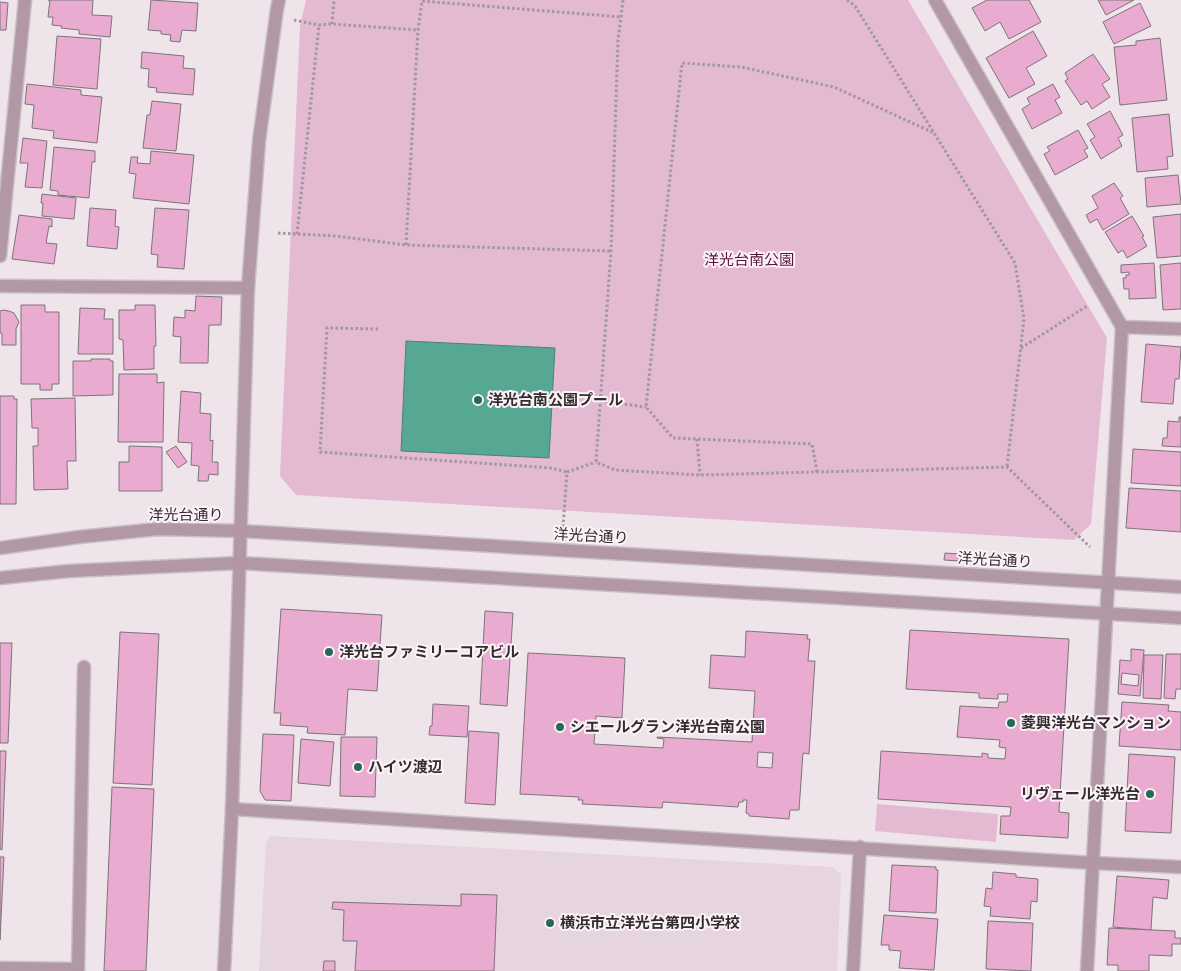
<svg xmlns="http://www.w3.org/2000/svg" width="1181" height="971" font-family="Arial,'Noto Sans JP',sans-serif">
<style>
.built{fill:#e6d4de}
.green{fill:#e3bad2}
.water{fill:#56a893;stroke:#4b8375}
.building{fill:#eaabd0;stroke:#7d7479;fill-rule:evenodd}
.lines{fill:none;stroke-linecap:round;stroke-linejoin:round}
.minor-casing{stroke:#c9c0c5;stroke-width:15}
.path{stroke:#a0989d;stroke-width:3;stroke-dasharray:2.5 2.5;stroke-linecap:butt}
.minor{stroke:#b297a7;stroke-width:12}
.poi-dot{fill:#266959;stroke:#fcf2f7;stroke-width:2}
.labels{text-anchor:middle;stroke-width:4;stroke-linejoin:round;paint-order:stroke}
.park-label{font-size:15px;fill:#5a1244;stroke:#fcf2f7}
.poi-label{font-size:15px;font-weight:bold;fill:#322e30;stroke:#fcf2f7;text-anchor:start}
.street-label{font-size:15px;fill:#322e30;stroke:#fcf2f7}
</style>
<rect width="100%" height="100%" fill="#efe4ea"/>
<polygon class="built" points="270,836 833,867 841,875 837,971 259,971 266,843"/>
<g class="green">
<polygon points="306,0 908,0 1107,338 1091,524 1074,540 296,495 280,476 300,26"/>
<polygon points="877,804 998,814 996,842 875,831"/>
</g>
<polygon class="water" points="406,341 555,348 549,458 401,451"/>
<g class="building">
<polygon points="48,0 93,0 92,15 112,16 110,37 79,34 79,30 61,28 62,26 52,25 53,17 48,17 50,0"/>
<polygon points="151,0 198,3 196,31 182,30 180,42 170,41 171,35 161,34 161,31 148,30"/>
<polygon points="987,0 1029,0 1041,22 1009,39 1000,22 985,31 972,8"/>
<polygon points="1098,0 1134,0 1106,15"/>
<polygon points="0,2 8,3 6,30 0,30"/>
<polygon points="1140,3 1151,26 1114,44 1103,22"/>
<polygon points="1033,31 1047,56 1026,68 1035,84 1009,98 986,58"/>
<polygon points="57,36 101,39 97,89 53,85"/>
<polygon points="1160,38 1167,100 1120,105 1114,47 1136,45 1136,41"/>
<polygon points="142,52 184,56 183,68 195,69 193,95 156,92 157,88 148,87 149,69 141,68"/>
<polygon points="1093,54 1110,79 1102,84 1110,97 1092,109 1087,101 1081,105 1065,81 1068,79 1065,73"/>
<polygon points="27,84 81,90 81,95 102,97 97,143 53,138 54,131 32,128 34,105 25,104"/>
<polygon points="1053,84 1060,97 1055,100 1062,113 1032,129 1022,109 1030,104 1027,98"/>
<polygon points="152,101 181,104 176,151 143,148 147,115 150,115"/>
<polygon points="1110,111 1123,135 1118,138 1122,146 1101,159 1090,140 1095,137 1087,124"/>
<polygon points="1169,114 1173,156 1167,157 1168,169 1137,172 1132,118"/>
<polygon points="1078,130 1088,148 1084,150 1088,157 1055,175 1044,154 1050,151 1047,147"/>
<polygon points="23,138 47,141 42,188 25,187 28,163 20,163"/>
<polygon points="54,147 95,151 95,162 92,162 89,198 58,195 58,191 50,190"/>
<polygon points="151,151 194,155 189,204 133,198 136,174 129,173 131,157 138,157 137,163 150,164"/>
<polygon points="1178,175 1181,204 1147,207 1145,178"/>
<polygon points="1114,183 1123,196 1120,198 1129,214 1103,230 1097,219 1090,223 1086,215 1098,208 1092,196"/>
<polygon points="42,194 76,198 74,219 42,216 43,203 41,203"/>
<polygon points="90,208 116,210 115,226 119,227 117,249 87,246"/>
<polygon points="155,208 189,210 184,269 157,267 158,255 151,254"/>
<polygon points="1181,214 1181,256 1157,258 1153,217"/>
<polygon points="19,215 52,219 52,227 49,226 46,243 57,244 54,264 12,259"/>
<polygon points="1132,216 1144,236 1142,237 1147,246 1127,258 1123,250 1118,253 1105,232"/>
<polygon points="1154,263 1156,298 1129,299 1129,289 1124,289 1123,278 1126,278 1126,275 1129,275 1129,272 1121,273 1121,265"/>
<polygon points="1181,263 1181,309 1163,310 1160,265"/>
<polygon points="196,296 222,297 221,325 209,325 208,363 180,363 181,337 173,336 174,317 185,318 185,310 195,311"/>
<polygon points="21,305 45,305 45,312 59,312 59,384 52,384 52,390 40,390 40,384 21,384"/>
<polygon points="135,305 155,305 156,346 154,346 154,369 124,370 123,340 119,339 119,310 135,310"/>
<polygon points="80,308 105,309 104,319 113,319 113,354 78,354"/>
<polygon points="3,310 9,311 14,313 19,322 16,329 16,345 2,345 2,333 0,333 0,311"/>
<polygon points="1146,344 1181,347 1179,379 1175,379 1173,404 1141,402"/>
<polygon points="91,359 110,359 110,361 113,361 113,395 73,396 73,361 91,361"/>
<polygon points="119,374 157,374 157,383 164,382 163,442 118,442"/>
<polygon points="181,391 201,393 200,413 211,414 210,441 213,440 212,462 218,462 218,475 209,474 208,481 198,481 199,466 191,465 192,443 178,442"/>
<polygon points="0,396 14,396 14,399 17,399 16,504 0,504"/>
<polygon points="75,398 76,461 67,461 68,489 34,490 33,446 38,446 38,428 32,428 31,399"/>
<polygon points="1179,417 1181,417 1181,447 1162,446 1163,438 1167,438 1168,421 1179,422"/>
<polygon points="129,446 162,447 162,491 119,491 119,462 129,462"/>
<polygon points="176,446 187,462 178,468 166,452"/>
<polygon points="1133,449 1181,452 1181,486 1131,483"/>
<polygon points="1129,488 1181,491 1181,532 1126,528"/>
<polygon points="945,553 960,554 959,561 944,560"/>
<polygon points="281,609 382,615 377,691 348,689 345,735 307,733 308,727 280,725 281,713 274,713"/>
<polygon points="485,611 513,613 507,706 480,704"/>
<polygon points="910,630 1069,639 1059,812 1069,813 1068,838 1000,834 1001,816 1010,816 1011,807 878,799 881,751 982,757 982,753 988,754 988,758 1005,759 1006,748 999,747 1000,740 957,737 960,706 998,708 999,702 1007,702 1008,694 998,694 998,699 979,698 979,693 906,689"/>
<path d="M746,631L808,635L807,639H810L808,661H815L809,754L803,753L799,810H790L789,819L749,816V814L746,813L747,800H743V802H739L738,807L663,802L662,808L582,804L583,800H578L579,797L520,794L528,653L625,658L622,718L596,716L594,744L663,748L664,739L657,738V737L752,742L755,691L709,688L711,655L745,657ZM758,752L773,753L772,768L757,767Z"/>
<polygon points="120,632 159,634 152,785 113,783"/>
<polygon points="0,643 12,643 8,743 0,743"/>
<path d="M1131,649L1144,650L1140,696L1118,694L1120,660L1131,661ZM1122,673L1139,675L1138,686L1121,684Z"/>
<polygon points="1166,654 1181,654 1181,689 1176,689 1175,699 1164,698"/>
<polygon points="1144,655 1163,655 1161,699 1143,698"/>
<polygon points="1122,702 1169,705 1168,711 1181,712 1181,750 1119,746"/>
<polygon points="433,704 469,706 467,737 429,735 430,726 432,726"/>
<polygon points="469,731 499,733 495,805 465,803"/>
<polygon points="263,734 294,735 291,801 265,800 260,791"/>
<polygon points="341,737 377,737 375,797 340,796"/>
<polygon points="301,739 334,742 330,786 298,783"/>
<polygon points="0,751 6,751 2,850 0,849"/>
<polygon points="1129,754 1175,757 1171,833 1125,831"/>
<polygon points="112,787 154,789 146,971 104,971"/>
<polygon points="0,857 4,857 0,940"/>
<polygon points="892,865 936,867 936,870 938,870 936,913 889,911"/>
<polygon points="993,872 1016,874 1016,877 1038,879 1037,902 1031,901 1030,919 990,916 991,907 984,906 986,888 992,889"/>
<polygon points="1117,876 1169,880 1167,899 1153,897 1151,930 1113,927"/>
<polygon points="461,894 497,895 494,971 355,971 357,941 343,941 344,910 332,909 333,902 461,906"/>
<polygon points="884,915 938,919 934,970 899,968 901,951 889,950 889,945 881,945"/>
<polygon points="988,921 1033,923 1031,971 986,969"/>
<polygon points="1109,928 1175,931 1175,938 1181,938 1181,944 1172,944 1172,956 1149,955 1149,971 1118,971 1118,965 1107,965"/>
<polygon points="324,961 335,961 335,971 323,971"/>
</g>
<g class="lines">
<g class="minor-casing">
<g id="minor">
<polyline points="935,0 1122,327 1087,971"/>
<polyline points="0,256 25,0"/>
<polyline points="0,286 248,288"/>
<polyline points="1122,327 1181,329"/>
<polyline points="0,548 79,537 158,529 241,531 1181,587"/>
<polyline points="0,578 69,571 239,563 1181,618"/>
<polyline points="232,809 1093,863 1181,867"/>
<polyline points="0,968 78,969"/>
<polyline points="78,971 84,667"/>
<polyline points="224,971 232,809 248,288 259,141 277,9 279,0"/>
<polyline points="853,971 860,847"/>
</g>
</g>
<g class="path">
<polyline points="623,0 618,40 611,251 596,462 615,470 700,475 1007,467 1090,547"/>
<polyline points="847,0 855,6 1015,263 1024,319 1007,467"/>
<polyline points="294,20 319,25 332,24 418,30"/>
<polyline points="332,24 334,0"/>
<polyline points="278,233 336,236 406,245 611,251"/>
<polyline points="297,234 319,25"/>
<polyline points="406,245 418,30 422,1 621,17"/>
<polyline points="378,329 327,328 320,452 551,468 567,472"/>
<polyline points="1021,348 1087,306"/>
<polyline points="600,401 646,407"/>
<polyline points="697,439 700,475"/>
<polyline points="817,472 812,444 673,438 646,407 682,63 741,67 834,87 934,133"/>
<polyline points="563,527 567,472 596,462"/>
</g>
<use href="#minor" class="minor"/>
</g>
<g class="poi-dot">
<circle cx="478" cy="400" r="5"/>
<circle cx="329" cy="652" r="5"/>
<circle cx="1011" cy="723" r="5"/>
<circle cx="560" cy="727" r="5"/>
<circle cx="358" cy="767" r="5"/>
<circle cx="1150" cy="794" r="5"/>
<circle cx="550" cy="923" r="5"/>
</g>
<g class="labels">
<g class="park-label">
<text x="749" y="265">洋光台南公園</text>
</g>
<g class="poi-label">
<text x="488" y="405">洋光台南公園プール</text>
<text x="339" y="657">洋光台ファミリーコアビル</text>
<text x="1021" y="728">菱興洋光台マンション</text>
<text x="570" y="732">シエールグラン洋光台南公園</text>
<text x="368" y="772">ハイツ渡辺</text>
<text x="1140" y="799" text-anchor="end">リヴェール洋光台</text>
<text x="560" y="928">横浜市立洋光台第四小学校</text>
</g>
<g class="street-label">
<text x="186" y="520">洋光台通り</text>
<text transform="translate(591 536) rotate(3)" y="5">洋光台通り</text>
<text transform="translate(995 560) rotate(3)" y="5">洋光台通り</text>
</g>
</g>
</svg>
